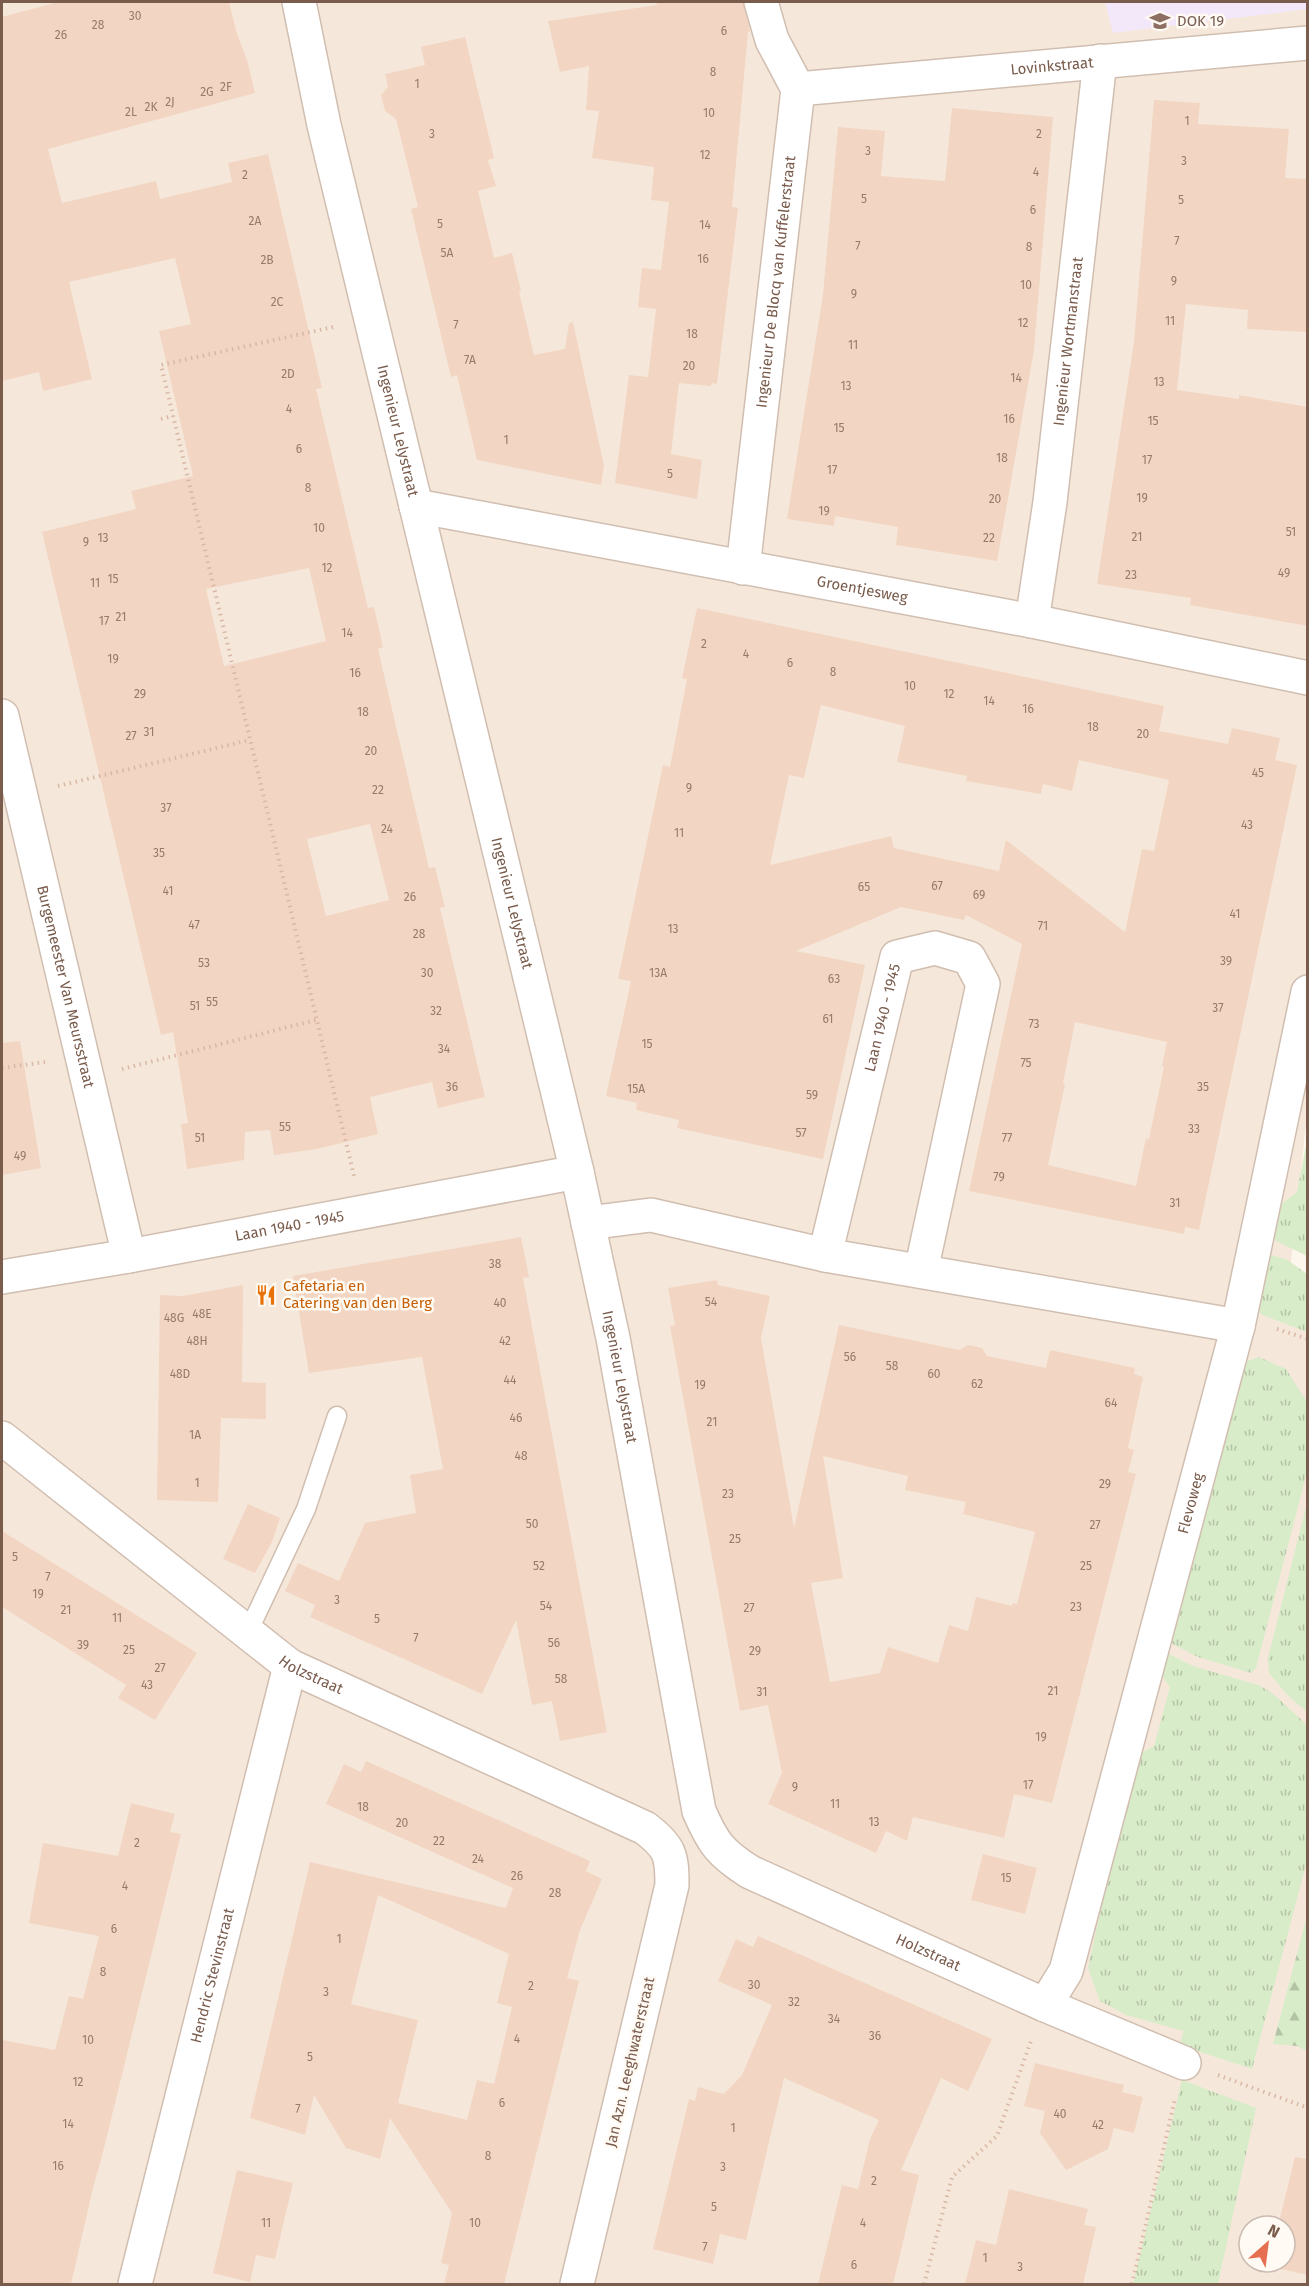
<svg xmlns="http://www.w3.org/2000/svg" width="1309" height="2286" font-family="'Fira Sans',sans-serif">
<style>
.residential{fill:#f5e8da;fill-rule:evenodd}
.education{fill:#f3e8fa}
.grass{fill:url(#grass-tufts)}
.forest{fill:url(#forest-firs)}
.building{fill:#f3d5c3;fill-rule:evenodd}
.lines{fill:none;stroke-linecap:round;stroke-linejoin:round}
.service-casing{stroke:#d1beb0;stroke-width:21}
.minor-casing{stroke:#d1beb0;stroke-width:36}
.path{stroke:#d9b8a5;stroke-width:4;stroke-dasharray:1.5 4.5;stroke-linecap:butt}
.service{stroke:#fff;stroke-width:18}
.minor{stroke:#fff;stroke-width:33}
.labels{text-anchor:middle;stroke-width:5;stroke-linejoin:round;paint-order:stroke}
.number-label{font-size:12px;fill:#987a6a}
.education-label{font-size:15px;fill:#785e54;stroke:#fffaf3;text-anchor:start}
.street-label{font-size:15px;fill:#7a5c4d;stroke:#fffaf3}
.food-label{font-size:15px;fill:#c56008;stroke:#fffaf3;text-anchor:start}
</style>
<defs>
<pattern id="grass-tufts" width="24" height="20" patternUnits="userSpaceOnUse" patternTransform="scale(1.5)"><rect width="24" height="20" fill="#d8ecc9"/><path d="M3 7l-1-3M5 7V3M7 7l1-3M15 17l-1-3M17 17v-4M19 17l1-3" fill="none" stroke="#b4c2a5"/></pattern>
<pattern id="forest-firs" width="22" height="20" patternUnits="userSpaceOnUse" patternTransform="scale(1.5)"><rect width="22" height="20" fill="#d8ecc9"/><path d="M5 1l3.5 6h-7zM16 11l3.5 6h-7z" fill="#b4c2a5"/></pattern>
</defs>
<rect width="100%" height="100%" fill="#fdf6ec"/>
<path class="residential" d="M2,2H1307L1308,1105L1289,1280L1308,1284L1307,2284H2ZM1249,2226H1285V2262H1249Z"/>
<polygon class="education" points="1105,2 1307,2 1308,9 1113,33"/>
<g class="grass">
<polygon points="1307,1140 1307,1256 1270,1238 1276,1208 1297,1192"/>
<polygon points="1266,1254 1286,1259 1307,1274 1307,1332 1262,1315 1255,1303"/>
<polygon points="1259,1357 1286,1369 1307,1402 1308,1468 1256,1668 1251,1673 1198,1657 1169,1642 1239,1364"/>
<polygon points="1307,1503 1308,1712 1307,1712 1288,1696 1269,1673 1268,1658"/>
<polygon points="1165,1652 1193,1666 1258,1685 1271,1692 1307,1725 1307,1861 1252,2069 1179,2045 1184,2031 1126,2015 1100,2001 1088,1968 1102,1904 1141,1753 1154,1746 1170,1687 1160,1673"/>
<polygon points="1182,2080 1256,2108 1218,2284 1133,2284"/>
</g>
<polygon class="forest" points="1307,1916 1308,2051 1307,2051 1297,2046 1273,2044"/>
<g class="building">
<path d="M58,2H229L237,34L247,60L255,93L48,149L62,203L156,181L160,199L232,182L228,163L268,154L322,388L316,389L368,608L374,607L383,647L378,649L429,868L435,867L445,907L440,908L485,1097L438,1108L432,1082L370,1097L378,1134L317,1149L274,1155L270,1130L245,1132L244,1160L187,1169L181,1124L188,1123L173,1032L161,1035L42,532L136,509L131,491L193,476L159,331L191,324L175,258L69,282L92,379L43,391L39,372L2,381V17ZM309,568L326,641L224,666L206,589ZM370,824L389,900L326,916L307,839Z"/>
<polygon points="656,2 743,2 750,31 748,32 732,207 738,208 717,384 711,383 711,386 679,383 671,454 702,460 697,499 615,483 629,375 648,377 656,309 638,307 642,268 661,270 669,202 651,200 654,167 592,158 599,111 586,110 589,66 560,72 548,21 657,5"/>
<polygon points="465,37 494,158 488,160 496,186 478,191 494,258 512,253 521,291 519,292 534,355 565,349 569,323 573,322 604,466 601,485 477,460 457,375 451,377 411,209 418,207 396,119 385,111 381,95 388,87 385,74 425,65 421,47"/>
<polygon points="1154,100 1200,103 1198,124 1289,129 1285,178 1308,179 1308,332 1247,329 1248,310 1186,304 1177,390 1239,399 1239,395 1308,407 1308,626 1190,605 1191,598 1097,584 1134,342"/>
<polygon points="952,108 1053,117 1034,350 997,561 896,545 898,527 835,516 834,526 787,519 823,295 838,127 885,131 881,176 945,181"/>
<path d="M697,608L1164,706L1159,731L1228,744L1232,728L1280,738L1275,760L1297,765L1199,1230L1185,1227L1184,1234L969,1191L1022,944L966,915L964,920L901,907L796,951L865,965L823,1159L677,1128L679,1120L636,1110L637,1103L606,1096L631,981L618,979L663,765L670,767L687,679L682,678ZM821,705L905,726L897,762L967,776L966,781L1041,794L1043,784L1072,791L1079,760L1169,780L1154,851L1142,849L1125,932L1006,840L999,871L894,848L891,836L770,865L789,775L804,778ZM1075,1022L1167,1042L1162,1066L1164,1067L1149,1139L1146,1138L1136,1186L1048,1165L1065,1084L1063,1083Z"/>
<polygon points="20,1041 41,1168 2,1175 2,1043"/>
<polygon points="521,1237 529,1277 523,1278 607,1732 560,1741 552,1701 532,1705 516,1620 482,1694 310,1617 315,1605 285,1591 298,1563 339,1581 365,1523 416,1513 410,1475 443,1469 422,1357 309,1373 293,1276"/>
<path d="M717,1280L718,1285L770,1296L761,1338L794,1528L839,1325L959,1350L968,1345L982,1348L987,1356L1046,1368L1050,1350L1135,1368L1134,1374L1143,1377L1128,1448L1134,1450L1128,1472L1136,1474L1052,1803L1014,1794L1004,1838L913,1817L907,1841L886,1831L876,1853L768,1804L782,1773L768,1705L740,1711L670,1326L675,1325L668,1288ZM823,1456L908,1476L905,1490L966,1502L963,1514L1035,1532L1017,1604L1013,1603L1012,1606L976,1597L968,1631L949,1625L938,1663L888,1647L880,1673L830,1682L811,1583L843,1578Z"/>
<polygon points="243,1285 242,1382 266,1383 266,1419 221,1418 218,1502 157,1500 160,1295 183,1296"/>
<polygon points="248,1504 280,1518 272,1542 255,1573 223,1559"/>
<polygon points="2,1531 197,1653 155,1720 118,1698 126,1685 2,1607"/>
<path d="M366,1761L590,1861L586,1871L602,1879L580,1930L567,1978L579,1981L504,2284H444L449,2265L441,2263L452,2213L390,2118L380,2159L346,2148L314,2095L305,2135L250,2118L310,1862L506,1908L513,1888L326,1804L344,1764L361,1772ZM378,1895L509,1954L497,2003L512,2007L494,2084L477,2080L467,2120L398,2103L418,2020L351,2004Z"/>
<polygon points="131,1803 175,1814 170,1832 181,1834 102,2156 93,2188 71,2284 2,2284 2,2040 55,2050 69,1996 83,1999 99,1936 29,1923 43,1843 118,1856"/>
<polygon points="983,1854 1037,1868 1025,1914 971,1900"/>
<polygon points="758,1936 992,2039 968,2091 941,2078 901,2170 919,2175 893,2284 818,2284 842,2185 858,2189 870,2139 879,2120 784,2078 746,2240 720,2234 713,2264 653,2249 689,2099 695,2101 698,2087 724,2094 742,2075 772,2005 718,1981 736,1939 753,1947"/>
<polygon points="1035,2063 1124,2085 1122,2092 1143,2097 1134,2133 1114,2128 1108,2149 1066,2170 1040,2133 1045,2111 1024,2106"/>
<polygon points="1295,2157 1308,2159 1308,2275 1268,2266 1269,2262 1285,2262 1285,2226 1278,2226"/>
<polygon points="237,2170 293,2183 275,2259 256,2255 250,2282 213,2273"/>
<polygon points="1009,2189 1088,2209 1084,2225 1096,2227 1083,2284 965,2284 976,2240 996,2245"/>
</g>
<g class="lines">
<g class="service-casing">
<polyline id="service" points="248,1632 306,1509 337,1416"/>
</g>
<g class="minor-casing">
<g id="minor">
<path id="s1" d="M299,2L324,125L577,1172L613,1338L699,1811C713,1843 720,1853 750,1872L1045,2005L1184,2063"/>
<path id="s2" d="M798,89L1308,43"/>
<path id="s3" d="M416,506L1032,621L1308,678"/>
<path id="s4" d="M743,568L798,89L772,40L761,2"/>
<path id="s5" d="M1032,621L1050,502L1100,61"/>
<path id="s6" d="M2,716L129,1256"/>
<polyline points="588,1223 651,1215 825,1255 1238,1326"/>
<path id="s7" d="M825,1255L897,957L935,948L969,958L983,984L921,1271"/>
<path id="s8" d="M2,1277L129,1256L577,1172"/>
<path id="s9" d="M2,1438L290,1666L645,1828C670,1847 672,1855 672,1885L577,2284"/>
<path id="s10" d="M1045,2005L1066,1971L1238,1326L1308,992"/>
<path id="s11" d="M135,2284L290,1666"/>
</g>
</g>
<g class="path">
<polyline points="333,327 161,365 354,1176"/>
<polyline points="161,419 173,416"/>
<polyline points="58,786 250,740"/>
<polyline points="2,1068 45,1062"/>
<polyline points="122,1069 316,1020"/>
<polyline points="1277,1329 1308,1339"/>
<polyline points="1218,2075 1308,2108"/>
<polyline points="924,2284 952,2177 997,2136 1031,2041"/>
<polyline points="1132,2284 1175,2099"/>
</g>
<use href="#service" class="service"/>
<use href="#minor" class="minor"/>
</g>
<defs>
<g id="school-bare" transform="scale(1.62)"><path d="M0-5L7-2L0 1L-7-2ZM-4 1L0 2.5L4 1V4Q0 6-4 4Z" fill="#8d6e63" stroke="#fffaf3" stroke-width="2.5" paint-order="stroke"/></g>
<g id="restaurant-bare" transform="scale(1.62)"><path d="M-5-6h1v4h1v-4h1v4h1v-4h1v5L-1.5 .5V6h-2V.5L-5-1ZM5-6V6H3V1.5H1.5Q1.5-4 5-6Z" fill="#e8710a" stroke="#fffaf3" stroke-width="2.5" paint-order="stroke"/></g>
</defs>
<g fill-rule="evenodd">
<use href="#school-bare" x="1160" y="21"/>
<use href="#restaurant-bare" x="266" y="1295"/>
</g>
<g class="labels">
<g class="number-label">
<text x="135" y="20">30</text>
<text x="98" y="29">28</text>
<text x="724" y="35">6</text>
<text x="61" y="39">26</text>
<text x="713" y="76">8</text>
<text x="417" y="88">1</text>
<text x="226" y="91">2F</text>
<text x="207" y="96">2G</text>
<text x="170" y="106">2J</text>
<text x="151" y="111">2K</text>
<text x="131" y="116">2L</text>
<text x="709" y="117">10</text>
<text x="1187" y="125">1</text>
<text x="432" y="138">3</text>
<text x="1039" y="138">2</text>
<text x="868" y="155">3</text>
<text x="705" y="159">12</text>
<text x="1184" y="165">3</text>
<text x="1036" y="176">4</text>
<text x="245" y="179">2</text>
<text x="864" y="203">5</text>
<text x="1181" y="204">5</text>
<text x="1033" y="214">6</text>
<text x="255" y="225">2A</text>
<text x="440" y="228">5</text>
<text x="705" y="229">14</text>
<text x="1177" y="245">7</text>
<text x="858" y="250">7</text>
<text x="1029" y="251">8</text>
<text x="447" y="257">5A</text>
<text x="703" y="263">16</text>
<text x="267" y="264">2B</text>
<text x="1174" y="285">9</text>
<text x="1026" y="289">10</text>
<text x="854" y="298">9</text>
<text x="277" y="306">2C</text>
<text x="1170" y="325">11</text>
<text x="1023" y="327">12</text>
<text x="456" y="329">7</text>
<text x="692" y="338">18</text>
<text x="853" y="349">11</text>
<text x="470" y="364">7A</text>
<text x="689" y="370">20</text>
<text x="288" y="378">2D</text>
<text x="1016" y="382">14</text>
<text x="1159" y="386">13</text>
<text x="846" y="390">13</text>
<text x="289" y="413">4</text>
<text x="1009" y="423">16</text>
<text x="1153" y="425">15</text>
<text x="839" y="432">15</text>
<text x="506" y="444">1</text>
<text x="299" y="453">6</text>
<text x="1002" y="462">18</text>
<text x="1147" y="464">17</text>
<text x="832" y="474">17</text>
<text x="670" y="478">5</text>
<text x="308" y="492">8</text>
<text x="1142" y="502">19</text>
<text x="995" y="503">20</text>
<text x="824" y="515">19</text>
<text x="319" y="532">10</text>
<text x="1291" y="536">51</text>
<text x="1137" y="541">21</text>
<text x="103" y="542">13</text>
<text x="989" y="542">22</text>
<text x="86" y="546">9</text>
<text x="327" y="572">12</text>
<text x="1284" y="577">49</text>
<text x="1131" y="579">23</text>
<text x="113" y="583">15</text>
<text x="95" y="587">11</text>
<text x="121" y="621">21</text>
<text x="104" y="625">17</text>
<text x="347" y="637">14</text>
<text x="704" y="648">2</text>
<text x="746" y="658">4</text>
<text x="113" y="663">19</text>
<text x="790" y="667">6</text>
<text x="833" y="676">8</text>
<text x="355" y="677">16</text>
<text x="910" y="690">10</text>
<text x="140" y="698">29</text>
<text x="949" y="698">12</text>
<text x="989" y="705">14</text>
<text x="1028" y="713">16</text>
<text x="363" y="716">18</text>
<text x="1093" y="731">18</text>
<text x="149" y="736">31</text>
<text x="1143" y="738">20</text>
<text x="131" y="740">27</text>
<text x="371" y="755">20</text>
<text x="1258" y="777">45</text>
<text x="689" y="792">9</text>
<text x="378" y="794">22</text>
<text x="166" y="812">37</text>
<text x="1247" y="829">43</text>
<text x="387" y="833">24</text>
<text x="679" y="837">11</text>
<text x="159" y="857">35</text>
<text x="937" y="890">67</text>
<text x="864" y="891">65</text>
<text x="168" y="895">41</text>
<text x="979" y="899">69</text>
<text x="410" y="901">26</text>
<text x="1235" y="918">41</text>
<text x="194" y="929">47</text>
<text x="1043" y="930">71</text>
<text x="673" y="933">13</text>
<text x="419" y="938">28</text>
<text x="1226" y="965">39</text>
<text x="204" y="967">53</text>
<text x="427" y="977">30</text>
<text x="658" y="977">13A</text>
<text x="834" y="983">63</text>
<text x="212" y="1006">55</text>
<text x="195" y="1010">51</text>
<text x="1218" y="1012">37</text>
<text x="436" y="1015">32</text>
<text x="828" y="1023">61</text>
<text x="1034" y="1028">73</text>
<text x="647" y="1048">15</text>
<text x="444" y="1053">34</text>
<text x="1026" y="1067">75</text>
<text x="452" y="1091">36</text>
<text x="1203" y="1091">35</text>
<text x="636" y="1093">15A</text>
<text x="812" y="1099">59</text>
<text x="285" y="1131">55</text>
<text x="1194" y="1133">33</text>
<text x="801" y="1137">57</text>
<text x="200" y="1142">51</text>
<text x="1007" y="1142">77</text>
<text x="20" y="1160">49</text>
<text x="999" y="1181">79</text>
<text x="1175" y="1207">31</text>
<text x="495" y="1268">38</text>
<text x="711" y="1306">54</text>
<text x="500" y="1307">40</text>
<text x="202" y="1318">48E</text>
<text x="174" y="1322">48G</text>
<text x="197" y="1345">48H</text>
<text x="505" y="1345">42</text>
<text x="850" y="1361">56</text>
<text x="892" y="1370">58</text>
<text x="180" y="1378">48D</text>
<text x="934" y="1378">60</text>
<text x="510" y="1384">44</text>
<text x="977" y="1388">62</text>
<text x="700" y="1389">19</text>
<text x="1111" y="1407">64</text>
<text x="516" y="1422">46</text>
<text x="712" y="1426">21</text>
<text x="195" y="1439">1A</text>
<text x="521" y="1460">48</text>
<text x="197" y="1487">1</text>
<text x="1105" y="1488">29</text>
<text x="728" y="1498">23</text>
<text x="532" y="1528">50</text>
<text x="1095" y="1529">27</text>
<text x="735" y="1543">25</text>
<text x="15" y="1561">5</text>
<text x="539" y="1570">52</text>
<text x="1086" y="1570">25</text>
<text x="48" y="1581">7</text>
<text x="38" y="1598">19</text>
<text x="337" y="1604">3</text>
<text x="546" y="1610">54</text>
<text x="1076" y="1611">23</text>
<text x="749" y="1612">27</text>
<text x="66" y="1614">21</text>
<text x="117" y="1622">11</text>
<text x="377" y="1623">5</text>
<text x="416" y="1642">7</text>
<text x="554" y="1647">56</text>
<text x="83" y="1649">39</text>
<text x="129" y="1654">25</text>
<text x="755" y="1655">29</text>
<text x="160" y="1672">27</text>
<text x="561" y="1683">58</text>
<text x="147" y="1689">43</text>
<text x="1053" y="1695">21</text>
<text x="762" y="1696">31</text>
<text x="1041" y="1741">19</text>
<text x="1028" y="1789">17</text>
<text x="795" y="1791">9</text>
<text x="835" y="1808">11</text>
<text x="363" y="1811">18</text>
<text x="874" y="1826">13</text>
<text x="402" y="1827">20</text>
<text x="439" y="1845">22</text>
<text x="137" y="1847">2</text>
<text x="478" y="1863">24</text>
<text x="517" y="1880">26</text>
<text x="1006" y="1882">15</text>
<text x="125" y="1890">4</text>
<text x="555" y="1897">28</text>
<text x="114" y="1933">6</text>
<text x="339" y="1943">1</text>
<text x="103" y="1976">8</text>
<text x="754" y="1989">30</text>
<text x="531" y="1990">2</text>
<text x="326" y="1996">3</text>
<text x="794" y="2006">32</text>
<text x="834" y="2023">34</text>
<text x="875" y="2040">36</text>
<text x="517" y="2043">4</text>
<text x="88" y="2044">10</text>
<text x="310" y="2061">5</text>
<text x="78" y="2086">12</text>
<text x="502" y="2107">6</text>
<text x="298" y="2113">7</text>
<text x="1060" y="2118">40</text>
<text x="68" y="2128">14</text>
<text x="1098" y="2129">42</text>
<text x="733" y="2132">1</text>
<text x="488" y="2160">8</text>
<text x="58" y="2170">16</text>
<text x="723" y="2171">3</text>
<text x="874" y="2185">2</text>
<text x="714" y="2211">5</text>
<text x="266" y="2227">11</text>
<text x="475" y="2227">10</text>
<text x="863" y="2227">4</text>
<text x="705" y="2251">7</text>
<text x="985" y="2262">1</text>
<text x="854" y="2269">6</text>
<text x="1020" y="2271">3</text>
</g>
<g class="education-label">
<text x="1177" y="26">DOK 19</text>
</g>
<g class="street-label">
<text dy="5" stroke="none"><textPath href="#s2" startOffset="255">Lovinkstraat</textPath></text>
<text dy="5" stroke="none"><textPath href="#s4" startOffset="288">Ingenieur De Blocq van Kuffelerstraat</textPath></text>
<text dy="5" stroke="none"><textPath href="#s5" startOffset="282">Ingenieur Wortmanstraat</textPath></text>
<text dy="5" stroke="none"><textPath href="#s1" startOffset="440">Ingenieur Lelystraat</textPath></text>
<text dy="5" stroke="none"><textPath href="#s3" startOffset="454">Groentjesweg</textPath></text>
<text dy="5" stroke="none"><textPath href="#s1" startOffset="926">Ingenieur Lelystraat</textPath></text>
<text dy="5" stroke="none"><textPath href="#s6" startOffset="278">Burgemeester Van Meursstraat</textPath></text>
<text dy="5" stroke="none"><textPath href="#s7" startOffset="244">Laan 1940 - 1945</textPath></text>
<text dy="5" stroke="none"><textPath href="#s8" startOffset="292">Laan 1940 - 1945</textPath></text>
<text dy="5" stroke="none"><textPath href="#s1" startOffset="1412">Ingenieur Lelystraat</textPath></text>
<text dy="5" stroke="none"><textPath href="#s10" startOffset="524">Flevoweg</textPath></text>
<text dy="5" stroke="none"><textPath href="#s9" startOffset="390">Holzstraat</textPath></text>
<text dy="5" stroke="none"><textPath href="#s1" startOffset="2130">Holzstraat</textPath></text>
<text dy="5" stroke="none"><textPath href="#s11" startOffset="318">Hendric Stevinstraat</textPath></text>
<text transform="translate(630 2062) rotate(-77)" y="5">Jan Azn. Leeghwaterstraat</text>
</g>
<g class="food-label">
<text x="283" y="1291">Cafetaria en<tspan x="283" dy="17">Catering van den Berg</tspan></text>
</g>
</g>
<rect width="1309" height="2286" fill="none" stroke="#7a5c4d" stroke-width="6"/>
<g transform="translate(1267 2244) rotate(28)"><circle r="28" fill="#fffaf3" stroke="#cabbb1" stroke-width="1.5"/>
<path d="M0-4.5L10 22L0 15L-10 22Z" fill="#e76f51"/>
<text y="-9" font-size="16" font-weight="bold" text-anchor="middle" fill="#7a5c4d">N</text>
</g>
</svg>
